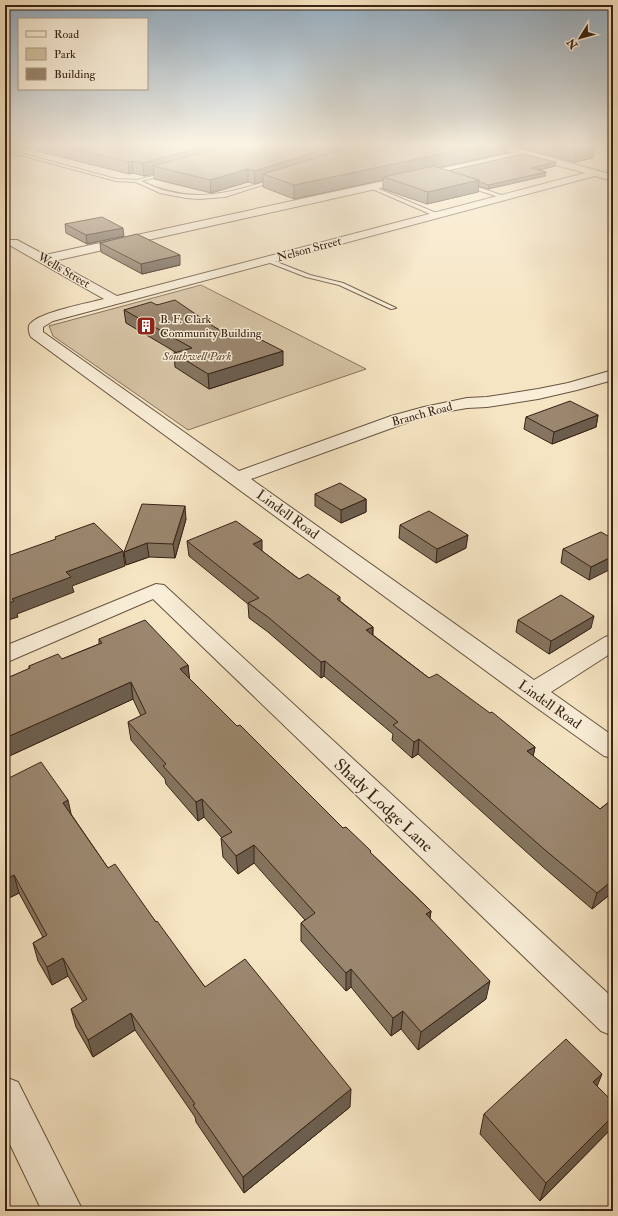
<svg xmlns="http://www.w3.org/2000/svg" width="618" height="1216" font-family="'IM FELL Double Pica',serif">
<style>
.green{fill:#d6c4a5;stroke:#87735d}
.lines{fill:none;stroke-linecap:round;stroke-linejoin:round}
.lane-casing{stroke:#685340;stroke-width:2}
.street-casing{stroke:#685340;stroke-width:2}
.lane{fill:#f9eed8;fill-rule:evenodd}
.street{fill:#f9eed8;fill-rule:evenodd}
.wall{fill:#85745f;stroke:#382215}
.shaded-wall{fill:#6c5e4e;stroke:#382215}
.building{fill:#9b876f;stroke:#382215}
.labels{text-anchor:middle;stroke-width:3;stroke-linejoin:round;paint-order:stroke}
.far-street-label{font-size:12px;fill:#382215;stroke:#f9eed8}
.far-poi-label{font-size:12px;fill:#382215;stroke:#f9eed8;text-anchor:start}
.far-park-label{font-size:12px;font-style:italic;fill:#604a39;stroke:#f9eed8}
.street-label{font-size:14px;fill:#382215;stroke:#f9eed8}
.near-street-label{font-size:17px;fill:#382215;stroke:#f9eed8}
</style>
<rect width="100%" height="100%" fill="#f6e5c3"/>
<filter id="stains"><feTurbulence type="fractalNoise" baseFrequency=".005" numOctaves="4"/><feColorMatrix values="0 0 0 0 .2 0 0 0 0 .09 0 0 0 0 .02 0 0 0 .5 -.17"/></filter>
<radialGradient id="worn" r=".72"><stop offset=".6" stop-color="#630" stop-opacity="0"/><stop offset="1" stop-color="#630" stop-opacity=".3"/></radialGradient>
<polygon class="green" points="201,285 366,369 188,430 53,336 49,326"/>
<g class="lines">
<g class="lane-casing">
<g id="lane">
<path d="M5,149L116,179L137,180L169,172V174L141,181C189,205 227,194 274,179L278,180L225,197L199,199L186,198L160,193L136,182L116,181L5,151Z"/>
<polygon points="462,183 466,183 507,197 502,198 462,185"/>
<polygon points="372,186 441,215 438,217 428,213 370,188"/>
<polygon points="265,259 269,259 310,275 343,283 396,308 391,309 339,285 306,277 265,261"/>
</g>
</g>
<g class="street-casing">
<g id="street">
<path d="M483,143H499L599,171L613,175V181L595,176L53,321L43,327V332L239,471L391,416L424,407L467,398L487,397L538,389L568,383L613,370V380L577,390L538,399L487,407L467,408L433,414L403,424L251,479L534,680L605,637L613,635V652L551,692L613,736V758L604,756L523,698L31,337C29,333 27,326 31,323C41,312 88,303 104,299L11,246H5V240H17L45,255L512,153ZM523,156L585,173L117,296L54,261Z"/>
<polygon points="156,584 164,585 613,998 613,1036 601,1031 153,599 5,663 5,646"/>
<polygon points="5,1077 18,1082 83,1211 42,1211 5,1134"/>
</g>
</g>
<use href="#lane" class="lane"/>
<use href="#street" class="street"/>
</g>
<g class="wall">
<polygon points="21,143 586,143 595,146 593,158 574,162 507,144 506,153 438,168 447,171 555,166 539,170 546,172 545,176 488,189 478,186 478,192 427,204 383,189 383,180 294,199 263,187 263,181 255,184 248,182 211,193 154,179 154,174 144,176 133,173 129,174 22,147"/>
<polygon points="65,224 124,236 87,244 66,233"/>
<polygon points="100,243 180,265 142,274 101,252"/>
<polygon points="157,305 216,328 283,365 209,389 175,367 174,353 177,353 126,323 124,310"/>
<polygon points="598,415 596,427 552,444 524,429 526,417"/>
<polygon points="315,494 366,499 366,512 341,523 315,506"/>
<polygon points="186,519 175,558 149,557 126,565 124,552"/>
<polygon points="400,525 466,548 436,563 399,538"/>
<polygon points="613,539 589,580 561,563 563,549"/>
<polygon points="187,541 262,551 299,579 340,597 340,601 373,627 373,635 429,678 535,747 533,756 600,809 613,799 613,892 592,909 542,866 418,754 412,758 392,740 393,734 324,676 321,678 268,632 249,618 248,604 189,556"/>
<polygon points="518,620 591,628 549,654 516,632"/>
<polygon points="99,639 188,665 189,679 237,726 343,828 371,853 431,911 430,918 486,999 418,1050 401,1029 391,1036 351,987 346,991 301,941 301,923 305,920 254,863 238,874 223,857 221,838 222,838 204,817 198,821 166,784 165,779 131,740 128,722 141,716 133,699 5,758 5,679 29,669 29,666 62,659 99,644"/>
<polygon points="5,780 71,814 108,868 156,922 205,987 350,1107 244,1193 196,1122 195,1117 135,1030 93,1057 76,1027 71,1009 83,1002 68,976 52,985 38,961 33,943 43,937 19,893 9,898 5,891"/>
<polygon points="484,1114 612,1128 540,1201 480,1134"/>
</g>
<g class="shaded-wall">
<polygon points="217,143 262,143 153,166 154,174 144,176 143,163"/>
<polygon points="345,143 351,143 350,154 263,174 263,181 255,184 254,171"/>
<polygon points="395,143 436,143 395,154"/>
<polygon points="493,143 508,143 506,153 388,179 384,177 383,180 294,199 294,185"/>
<polygon points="595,146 593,158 574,162 576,150"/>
<polygon points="132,161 133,173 129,174 128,162"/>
<polygon points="556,162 555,166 531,172 531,168"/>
<polygon points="248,169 248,182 211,193 210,180"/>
<polygon points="546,172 545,176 488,189 489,185"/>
<polygon points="479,180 478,192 427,204 428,192"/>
<polygon points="123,228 124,236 87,244 86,235"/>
<polygon points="180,255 180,265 142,274 141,264"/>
<polygon points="283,351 283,365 209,389 208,374"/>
<polygon points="598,415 596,427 552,444 554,432"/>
<polygon points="366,499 366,512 341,523 341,510"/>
<polygon points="185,506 186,519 175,558 173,544"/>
<polygon points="468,535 466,548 436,563 437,549"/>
<polygon points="262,540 262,555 253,544"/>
<polygon points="147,543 149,557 126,565 124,552"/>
<polygon points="123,551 125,566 72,586 74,592 17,614 18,617 5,621 5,605 12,599 66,572"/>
<polygon points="613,556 613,568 589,580 591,567"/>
<polygon points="594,616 591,628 549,654 551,641"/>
<polygon points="373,627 372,642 366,630"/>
<polygon points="325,661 324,676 321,678 321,662"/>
<polygon points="188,665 190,683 180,669"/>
<polygon points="131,682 133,699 5,758 5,738"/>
<polygon points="419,739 418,754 412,758 414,742"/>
<polygon points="535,747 532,762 527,751"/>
<polygon points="202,799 204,817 198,821 196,802"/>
<polygon points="68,800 72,818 63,803"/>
<polygon points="254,845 254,863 238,874 236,856"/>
<polygon points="14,875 19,893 9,898 5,885 5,880"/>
<polygon points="613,880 613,892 592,909 597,893"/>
<polygon points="431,911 428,929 426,914"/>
<polygon points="63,958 68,976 52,985 47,967"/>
<polygon points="351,969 351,987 346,991 346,973"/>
<polygon points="490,981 486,999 418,1050 421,1032"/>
<polygon points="403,1011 401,1029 391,1036 393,1018"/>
<polygon points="131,1013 135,1030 93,1057 88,1040"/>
<polygon points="602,1074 594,1094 593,1082"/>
<polygon points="351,1089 350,1107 244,1193 243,1177"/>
<polygon points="613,1116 613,1126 612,1128 540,1201 546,1183"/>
</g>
<g class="building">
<polygon points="54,143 217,143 143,163 132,161 128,162"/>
<polygon points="237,143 345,143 254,171 248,169 210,180 153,166"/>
<polygon points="410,143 493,143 294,185 263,174 362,144 384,147 403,145"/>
<polygon points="552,143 586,143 595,146 576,150"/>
<polygon points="523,154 556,162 531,168 546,172 489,185 479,182 479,180 447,171"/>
<polygon points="434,166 479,180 428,192 384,177"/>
<polygon points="102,217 123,228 86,235 65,224"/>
<polygon points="137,234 180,255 141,264 100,243"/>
<polygon points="175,300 216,328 231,336 246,332 283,351 208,374 174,353 192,348 124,310 151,302 157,305"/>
<polygon points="570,401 598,415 554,432 526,417"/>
<polygon points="340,483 366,499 341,510 315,494"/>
<polygon points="142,504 185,506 173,544 147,543 124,552"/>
<polygon points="429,511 468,535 437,549 400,525"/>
<polygon points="236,521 262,540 253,544 299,579 308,574 340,597 337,599 373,627 366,630 429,678 437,674 490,713 492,712 535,747 527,751 600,809 613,799 613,880 597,893 545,850 419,739 414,742 393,725 398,722 325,661 321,662 268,617 248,603 259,598 187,541"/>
<polygon points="94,523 123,551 66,572 71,577 12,599 14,601 5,605 5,557 56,539 55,537"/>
<polygon points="601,532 613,539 613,556 591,567 563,549"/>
<polygon points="561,595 594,616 551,641 518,620"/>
<polygon points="145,620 188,665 180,669 237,726 240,725 343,828 346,827 371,851 370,852 431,911 426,914 490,981 421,1032 403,1011 393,1018 351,969 346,973 301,923 315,913 254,845 236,856 221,838 232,832 202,799 196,802 163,766 166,764 128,722 146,713 131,682 5,738 5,679 30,668 29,666 58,654 62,659 102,643 99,639"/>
<polygon points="41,762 68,800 63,803 108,868 115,864 156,922 157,921 205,987 245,959 351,1089 243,1177 193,1105 195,1104 131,1013 88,1040 71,1009 87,999 63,958 47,967 33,943 47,935 14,875 5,880 5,780"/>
<polygon points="566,1039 602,1074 593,1082 613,1102 613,1116 546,1183 484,1114"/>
</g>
<linearGradient id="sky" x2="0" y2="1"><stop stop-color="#93adc2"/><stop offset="0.46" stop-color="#fbf3e4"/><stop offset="1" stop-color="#fbf3e4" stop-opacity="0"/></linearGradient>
<rect width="618" height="314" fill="url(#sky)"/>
<defs>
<g id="building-square" transform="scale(1)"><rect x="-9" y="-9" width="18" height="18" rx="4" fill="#8f2418" stroke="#f9eed8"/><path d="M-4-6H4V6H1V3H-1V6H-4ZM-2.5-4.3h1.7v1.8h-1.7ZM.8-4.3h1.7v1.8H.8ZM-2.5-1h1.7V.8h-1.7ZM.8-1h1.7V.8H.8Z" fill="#fff"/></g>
</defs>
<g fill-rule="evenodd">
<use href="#building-square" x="146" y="326"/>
</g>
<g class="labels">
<g class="far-street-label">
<text transform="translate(309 249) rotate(-15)" y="4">Nelson Street</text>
<text transform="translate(64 270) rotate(30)" y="4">Wells Street</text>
<text transform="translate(422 414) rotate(-15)" y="4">Branch Road</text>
</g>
<g class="far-poi-label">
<text x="160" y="323">B. F. Clark<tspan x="160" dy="14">Community Building</tspan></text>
</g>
<g class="far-park-label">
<text x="197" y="360">Southwell Park</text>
</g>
<g class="street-label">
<text transform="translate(288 514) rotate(36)" y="5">Lindell Road</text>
<text transform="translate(550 704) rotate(35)" y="5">Lindell Road</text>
</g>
<g class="near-street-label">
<text transform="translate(384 805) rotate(43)" y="6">Shady Lodge Lane</text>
</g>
</g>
<rect width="618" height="1216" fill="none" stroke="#f6e5c3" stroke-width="20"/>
<rect x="6" y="6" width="606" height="1204" fill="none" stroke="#382215" stroke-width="2"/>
<rect x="10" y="10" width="598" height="1196" fill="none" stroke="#382215"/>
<rect x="18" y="18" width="130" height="72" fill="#f9eed8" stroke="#ac9c8a"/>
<rect x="26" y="31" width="20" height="6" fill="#f9eed8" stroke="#ac9c8a"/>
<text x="54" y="38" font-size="12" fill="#382215">Road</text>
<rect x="26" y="48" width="20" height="12" fill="#d6c4a5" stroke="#ac9c8a"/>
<text x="54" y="58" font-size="12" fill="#382215">Park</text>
<rect x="26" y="68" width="20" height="12" fill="#9b876f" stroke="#ac9c8a"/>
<text x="54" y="78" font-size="12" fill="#382215">Building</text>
<g transform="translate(580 38) rotate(233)" stroke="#f9eed8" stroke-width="3" paint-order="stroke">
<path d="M0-3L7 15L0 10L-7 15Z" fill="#382215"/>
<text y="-6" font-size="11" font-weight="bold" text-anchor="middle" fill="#382215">N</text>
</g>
<rect width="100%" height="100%" filter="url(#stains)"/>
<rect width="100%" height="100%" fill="url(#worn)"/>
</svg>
